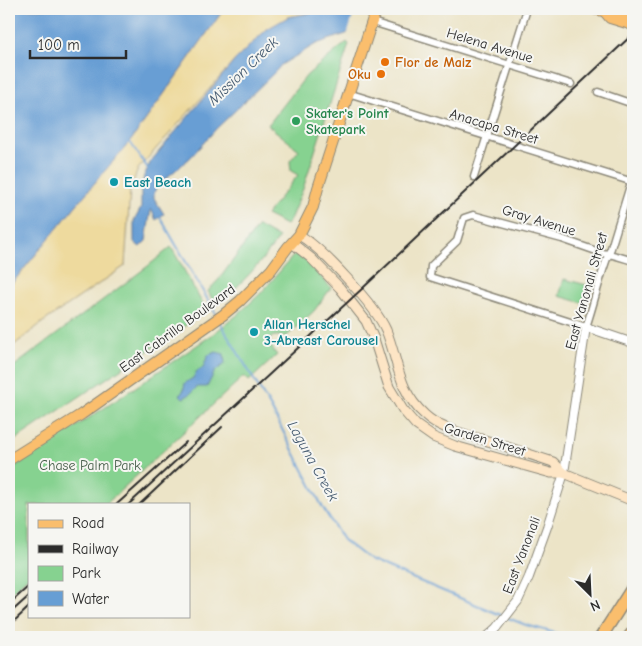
<svg xmlns="http://www.w3.org/2000/svg" width="642" height="646" font-family="'Comic Neue',sans-serif">
<style>
.green{fill:#86d290;stroke:#587e5e}
.sand{fill:#eeda9e;stroke:#8c8264}
.water{fill:#679ed4;stroke:#496480}
.pier{fill:#ece4c7}
.lines{fill:none;stroke-linecap:round;stroke-linejoin:round}
.stream{stroke:#679ed4;stroke-width:2}
.minor-casing{stroke:#8c8879;stroke-width:9}
.tertiary-casing{stroke:#8c8879;stroke-width:10}
.secondary-casing{stroke:#8c8879;stroke-width:11}
.primary-casing{stroke:#8c8879;stroke-width:12}
.motorway-casing{stroke:#8c8879;stroke-width:14}
.minor{stroke:#fff;stroke-width:6}
.tertiary{stroke:#fff;stroke-width:8}
.secondary{stroke:#fde5c5;stroke-width:9}
.primary{stroke:#fabe6d;stroke-width:10}
.motorway{stroke:#fabe6d;stroke-width:11}
.rail{stroke:#2b2b2b;stroke-width:2}
.food-dot{fill:#e8710a;stroke:#f6f6f2;stroke-width:2}
.leisure-dot{fill:#2e9e5b;stroke:#f6f6f2;stroke-width:2}
.culture-dot{fill:#0f9aa8;stroke:#f6f6f2;stroke-width:2}
.labels{text-anchor:middle;stroke-width:4;stroke-linejoin:round;paint-order:stroke}
.street-label{font-size:14px;fill:#2b2b2b;stroke:#f6f6f2}
.food-label{font-size:14px;font-weight:bold;fill:#c56008;stroke:#f6f6f2;text-anchor:start}
.leisure-label{font-size:14px;font-weight:bold;fill:#27864d;stroke:#f6f6f2;text-anchor:start}
.culture-label{font-size:14px;font-weight:bold;fill:#0d838f;stroke:#f6f6f2;text-anchor:start}
.park-label{font-size:14px;fill:#465d49;stroke:#f6f6f2}
.water-label{font-size:15px;font-style:italic;fill:#43596f;stroke:#f6f6f2}
</style>
<rect width="100%" height="100%" fill="#f6f6f2"/>
<filter id="ink" filterUnits="userSpaceOnUse"><feTurbulence type="fractalNoise" baseFrequency=".02" numOctaves="2"/><feDisplacementMap in="SourceGraphic" scale="10" xChannelSelector="R" yChannelSelector="G"/><feConvolveMatrix kernelMatrix="1 2 1 2 8 2 1 2 1" color-interpolation-filters="sRGB"/></filter>
<filter id="wash" filterUnits="userSpaceOnUse"><feTurbulence type="fractalNoise" baseFrequency=".0096" numOctaves="4" result="noise"/><feDisplacementMap in="SourceGraphic" scale="20" xChannelSelector="R" yChannelSelector="G"/><feGaussianBlur stdDeviation="1.12" result="paint"/><feColorMatrix in="noise" values="0 0 0 0 0 0 0 0 0 0 0 0 0 0 0 0 0 1.4 0 .05"/><feComposite in="paint" operator="in"/></filter>
<g filter="url(#wash)">
<rect width="100%" height="100%" fill="#ece4c7"/>
<g class="green">
<polygon points="347,42 349,44 303,189 289,222 286,225 266,215 298,175 291,171 290,161 299,150 268,125 307,75"/>
<path d="M258,226L279,238C261,263 241,285 216,305V302L212,299L208,291L220,278Z"/>
<path d="M171,247C184,268 194,290 207,311L9,444V370L148,266Z"/>
<path d="M294,255H301L303,257L331,288L314,311L287,336C284,337 282,336 279,336C263,335 272,349 277,355L249,381L244,376L105,505H29V576L9,594V470L118,399L209,337L236,316L261,293Z"/>
<polygon points="564,279 587,285 583,303 559,296"/>
</g>
<polygon class="sand" points="224,9 328,9 288,17 267,29 236,59 138,169 130,190 125,266 43,322 9,349 9,287 102,174 130,142"/>
<g class="water">
<polygon points="9,9 224,9 130,142 102,174 9,287"/>
<polygon points="343,9 389,9 346,34 316,44 281,65 275,72 216,129 190,158 157,186 154,193 154,198 164,214 156,220 151,209 146,241 140,247 134,242 134,221 141,208 141,190 144,176 151,161 236,59 267,29 288,17 327,10 338,11"/>
<polygon points="216,352 224,354 225,364 215,371 207,387 197,387 189,395 183,398 180,395 183,391 185,383 193,378 197,371 203,368 208,355"/>
</g>
<polygon class="pier" points="355,9 389,9 388,12 347,36"/>
<g class="lines">
<g class="stream">
<polyline points="130,142 149,170"/>
<polyline points="160,217 216,314"/>
<polyline points="219,321 271,408 323,508 343,540 369,560 503,616"/>
<polyline points="508,618 526,625 570,637"/>
</g>
</g>
</g>
<g filter="url(#ink)">
<g class="lines">
<g class="minor-casing">
<g id="minor">
<polyline points="372,22 571,84"/>
<polyline points="598,92 633,104"/>
<polyline points="348,93 633,182"/>
<path d="M633,176L611,248C600,274 595,301 586,327L430,277L431,266L457,241L464,218L473,215L562,239L602,253C613,254 623,258 633,261"/>
<polyline points="474,177 527,9"/>
</g>
</g>
<g class="tertiary-casing">
<polyline id="tertiary" points="487,637 497,628 518,601 529,577 547,527 564,473 586,327 633,343"/>
</g>
<g class="secondary-casing">
<g id="secondary">
<path d="M299,235C321,247 376,307 386,330C399,362 397,390 425,415C440,429 462,433 481,439C505,446 529,454 553,462L564,473"/>
<polyline points="292,243 311,258 340,288 366,321 374,339 389,387 403,410 416,425 433,437 455,446 551,473 564,473 633,501"/>
</g>
</g>
<g class="primary-casing">
<g id="primary">
<polyline points="594,9 633,17"/>
<polyline points="605,12 610,18 633,25"/>
<polyline points="9,460 82,414 223,315 240,301 271,270 288,247 299,235 313,207 318,188 376,9"/>
</g>
</g>
<g class="motorway-casing">
<g id="motorway">
<polyline points="601,637 633,587"/>
<polyline points="629,637 633,632"/>
</g>
</g>
<use href="#minor" class="minor"/>
<use href="#tertiary" class="tertiary"/>
<use href="#secondary" class="secondary"/>
<use href="#primary" class="primary"/>
<use href="#motorway" class="motorway"/>
<g class="rail">
<polyline points="116,505 186,442"/>
<polyline points="128,505 364,287 633,34"/>
<polyline points="139,505 222,427"/>
<polyline points="9,604 29,586"/>
<polyline points="9,614 29,596"/>
<polyline points="9,626 29,607"/>
</g>
</g>
</g>
<g class="food-dot">
<circle cx="385" cy="62" r="5"/>
<circle cx="381" cy="74" r="5"/>
</g>
<circle class="leisure-dot" cx="296" cy="121" r="5"/>
<g class="culture-dot">
<circle cx="114" cy="182" r="5"/>
<circle cx="254" cy="332" r="5"/>
</g>
<g class="labels">
<g class="street-label">
<text transform="translate(490 45) rotate(17)" y="5">Helena Avenue</text>
<text transform="translate(494 126) rotate(17)" y="5">Anacapa Street</text>
<text transform="translate(539 220) rotate(17)" y="5">Gray Avenue</text>
<text transform="translate(586 291) rotate(-74)" y="5">East Yanonali Street</text>
<text transform="translate(177 328) rotate(-36)" y="5">East Cabrillo Boulevard</text>
<text transform="translate(485 439) rotate(17)" y="5">Garden Street</text>
<text transform="translate(521 555) rotate(-69)" y="5">East Yanonali</text>
</g>
<g class="food-label">
<text x="395" y="67">Flor de Maiz</text>
<text x="371" y="79" text-anchor="end">Oku</text>
</g>
<g class="leisure-label">
<text x="306" y="118">Skater's Point<tspan x="306" dy="16">Skatepark</tspan></text>
</g>
<g class="culture-label">
<text x="124" y="187">East Beach</text>
<text x="264" y="329">Allan Herschel<tspan x="264" dy="16">3-Abreast Carousel</tspan></text>
</g>
<g class="park-label">
<text x="90" y="470">Chase Palm Park</text>
</g>
<g class="water-label">
<text transform="translate(243 71) rotate(-44)" y="5">Mission Creek</text>
<text transform="translate(313 461) rotate(61)" y="5">Laguna Creek</text>
</g>
</g>
<rect width="642" height="646" fill="none" stroke="#f6f6f2" stroke-width="30"/>
<rect x="28" y="503" width="162" height="115" fill="#f6f6f2" stroke="#a5a5a2"/>
<rect x="38" y="520" width="25" height="8" fill="#fabe6d" stroke="#a5a5a2"/>
<text x="72" y="528" font-size="15" fill="#2b2b2b">Road</text>
<rect x="38" y="545" width="25" height="8" fill="#2b2b2b" stroke="#a5a5a2"/>
<text x="72" y="554" font-size="15" fill="#2b2b2b">Railway</text>
<rect x="38" y="566" width="25" height="15" fill="#86d290" stroke="#a5a5a2"/>
<text x="72" y="578" font-size="15" fill="#2b2b2b">Park</text>
<rect x="38" y="591" width="25" height="15" fill="#679ed4" stroke="#a5a5a2"/>
<text x="72" y="604" font-size="15" fill="#2b2b2b">Water</text>
<g transform="translate(590 594) rotate(156)" stroke="#f6f6f2" stroke-width="4" paint-order="stroke">
<path d="M0-4L9 19L0 12L-9 19Z" fill="#2b2b2b"/>
<text y="-8" font-size="14" font-weight="bold" text-anchor="middle" fill="#2b2b2b">N</text>
</g>
<path d="M30 50v8h96v-8" fill="none" stroke="#2b2b2b" stroke-width="2.5"/>
<text x="38" y="50" font-size="15" fill="#2b2b2b" stroke="#f6f6f2" stroke-width="4" paint-order="stroke">100 m</text>
</svg>
